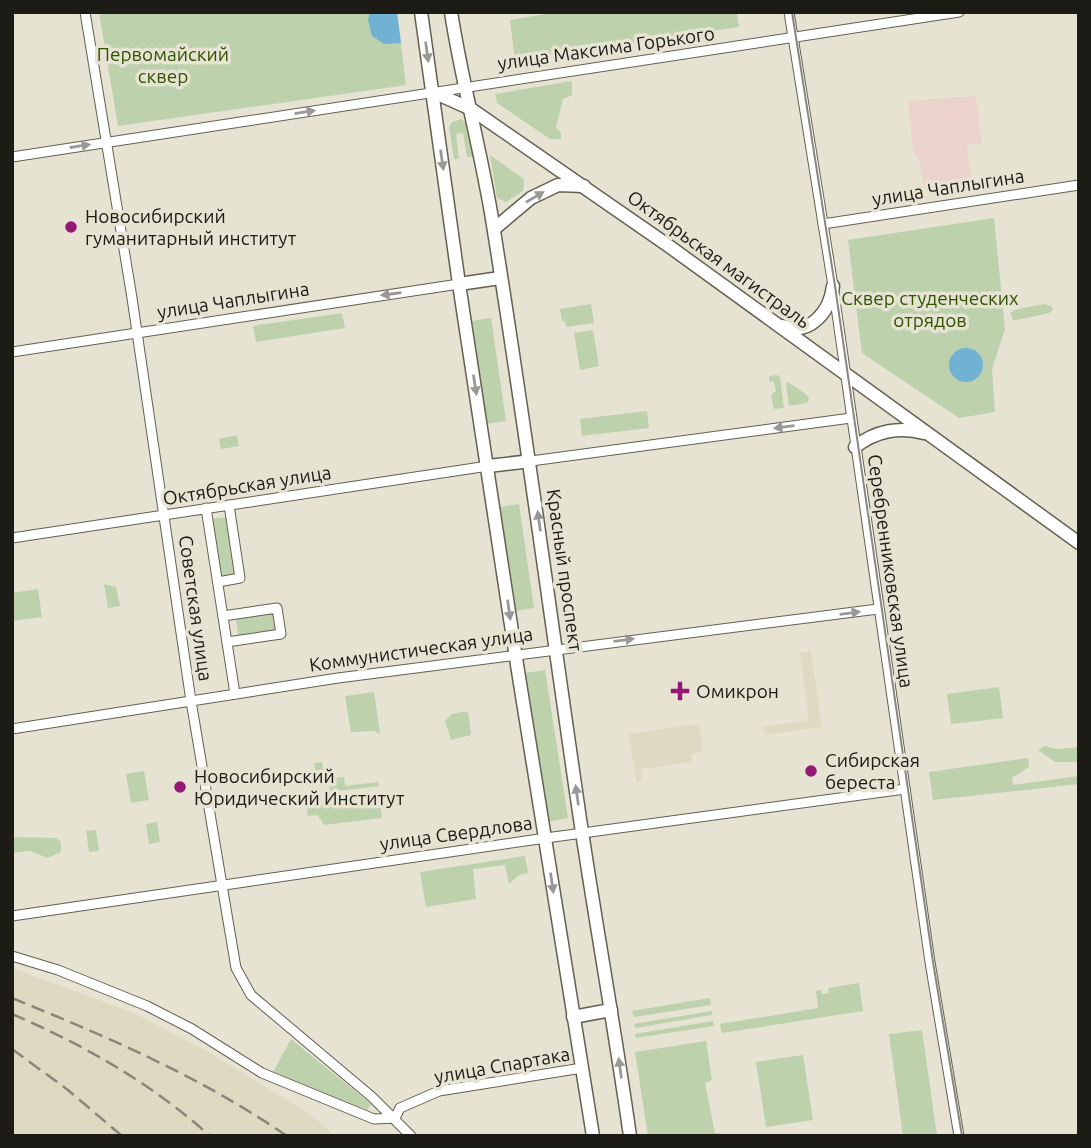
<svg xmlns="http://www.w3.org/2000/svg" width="1091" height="1148" font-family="Ubuntu,sans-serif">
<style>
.built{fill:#ded9c1}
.education{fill:#ecd2cc}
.green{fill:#bcd1ac}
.water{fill:#71b2d2}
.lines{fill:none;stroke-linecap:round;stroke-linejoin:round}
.minor-casing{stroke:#636051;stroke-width:11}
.major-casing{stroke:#636051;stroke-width:15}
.minor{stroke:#fff;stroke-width:9}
.major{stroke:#fff;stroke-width:12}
.tram{stroke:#89867b;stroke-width:2}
.rail{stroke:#89867b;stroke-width:2.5;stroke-dasharray:14 7;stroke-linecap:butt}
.oneway{fill:#999896}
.poi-dot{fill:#941874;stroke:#e6e3d3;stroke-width:2.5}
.labels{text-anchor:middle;stroke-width:7;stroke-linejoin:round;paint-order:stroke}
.street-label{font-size:19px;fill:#1c1b15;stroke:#e6e3d3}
.park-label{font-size:19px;fill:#315300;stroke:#e6e3d3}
.poi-label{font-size:19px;fill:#1c1b15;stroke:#e6e3d3;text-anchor:start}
</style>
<rect width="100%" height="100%" fill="#e6e3d3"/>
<g class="built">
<polygon points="811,651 822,727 765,735 763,727 809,720 800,653"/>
<polygon points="699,724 703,752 691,754 692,762 641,769 642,781 636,782 629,734"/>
<polygon points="12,968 134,1013 210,1053 313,1116 334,1136 12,1136"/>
</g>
<polygon class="education" points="976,96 982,144 967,144 971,179 924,185 918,156 914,155 908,101"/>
<g class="green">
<polygon points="99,12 397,12 406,85 118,126"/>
<polygon points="557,12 737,12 739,27 515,60 510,20"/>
<polygon points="572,81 572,95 563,99 556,127 561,133 561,139 550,139 497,103 495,94"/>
<polygon points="461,119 468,125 473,156 467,157 463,133 456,134 459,159 454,159 449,127 452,122"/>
<polygon points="490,155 524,179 523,191 506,202 497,198"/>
<polygon points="994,218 1005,329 992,369 995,412 959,418 862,353 848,240"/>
<polygon points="591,304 594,323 566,327 565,321 562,321 560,309"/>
<polygon points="1044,304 1051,306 1053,310 1049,313 1017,320 1013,320 1010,313 1014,310"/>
<polygon points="342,313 345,328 256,342 253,326"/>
<polygon points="491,318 506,421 487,424 472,321"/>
<polygon points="593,330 599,366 580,370 574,333"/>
<polygon points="777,375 780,377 784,408 774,409 771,395 776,391 774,382 769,381 769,376"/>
<polygon points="788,382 806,394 809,399 807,403 789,406 786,384"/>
<polygon points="647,411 649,428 582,436 580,419"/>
<polygon points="237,435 239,446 221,449 219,439"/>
<polygon points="519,504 534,608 515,611 500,507"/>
<polygon points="227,517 236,575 220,578 211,519"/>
<polygon points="104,584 116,587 120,606 108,608"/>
<polygon points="38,589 42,617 12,621 12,593"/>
<polygon points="277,608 281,634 239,640 235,614"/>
<polygon points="545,670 568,818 547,822 525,673"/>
<polygon points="999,687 1003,718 951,724 947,694"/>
<polygon points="374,692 380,734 374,731 351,732 345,696"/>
<polygon points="462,712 468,712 471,735 451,740 445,721 452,714"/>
<polygon points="1045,746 1057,749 1079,747 1079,762 1055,762 1038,750"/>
<polygon points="1028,758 1029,767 1012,778 1013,785 1079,776 1079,784 933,800 929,772"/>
<polygon points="322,762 325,779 344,777 345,786 378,782 379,786 330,792 329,784 318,786 314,763"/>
<polygon points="144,771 149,800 131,803 126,774"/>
<polygon points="379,793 382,818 324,825 318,815 308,816 307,808 317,806 316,798"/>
<polygon points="157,822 160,842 149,844 146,824"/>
<polygon points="96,830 99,851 89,852 86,831"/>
<polygon points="12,837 57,838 61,842 61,852 48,858 30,851 12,853"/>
<polygon points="525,856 528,873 519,875 509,884 505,865 473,869 476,899 426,907 420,872"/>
<polygon points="859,983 863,1011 722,1033 720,1024 818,1008 816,991 821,990 822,994 829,993 828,988"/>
<polygon points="710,998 711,1005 634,1017 632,1011"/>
<polygon points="712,1011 712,1015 635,1028 634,1024"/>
<polygon points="713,1021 714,1026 636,1038 635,1034"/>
<polygon points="922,1030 937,1136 903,1136 889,1034"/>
<polygon points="291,1039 371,1104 367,1110 273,1072"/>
<polygon points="706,1041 712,1080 705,1083 715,1133 721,1133 721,1136 648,1136 635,1052"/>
<polygon points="803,1055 813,1120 766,1127 756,1062"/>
</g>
<g class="water">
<polygon points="370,12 397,12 401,43 384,44 372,36 368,20"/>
<circle cx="966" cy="365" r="17"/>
</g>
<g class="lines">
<g class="minor-casing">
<g id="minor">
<polyline points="85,12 132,298 191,701 236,968 251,995 372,1097 411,1136"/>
<polyline points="789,12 833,286 930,962 959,1136"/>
<polyline points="12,157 959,12"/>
<polyline points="823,224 1079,185"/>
<polyline points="12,352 459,284"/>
<polyline points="531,461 851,418"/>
<polyline points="206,508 235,694"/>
<polyline points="12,538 488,466"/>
<polyline points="218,582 240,578 229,505"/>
<polyline points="223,616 277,608 281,634 227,642"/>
<polyline points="12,729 338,678 878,609"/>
<polyline points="12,916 546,838 905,789"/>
<polyline points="12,956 58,970 147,1006 192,1029 262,1073 374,1119 395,1118 400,1108 439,1091 582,1068"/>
</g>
</g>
<g class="major-casing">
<g id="major">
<polyline points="421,12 459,284 518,671 593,1136"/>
<path d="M451,12C462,84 482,154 493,225C525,423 551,621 580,819C596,925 615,1030 630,1136"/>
<polyline points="433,92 471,109 666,244 1079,543"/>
<polyline points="494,229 531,198 558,185 584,186"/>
<polyline points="459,284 500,278"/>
<path d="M782,326C810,336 830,312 833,286"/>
<path d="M855,447C875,431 900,426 924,433"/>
<polyline points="488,466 531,461"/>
<polyline points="573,1017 611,1010"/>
</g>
</g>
<use href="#minor" class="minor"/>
<use href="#major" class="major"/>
<polyline class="tram" points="792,12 835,286 933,962 962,1136"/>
<g class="rail">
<path d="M12,998C110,1038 199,1076 287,1136"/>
<path d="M12,1014C84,1045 151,1083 210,1136"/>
<polyline points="12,1049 68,1090 122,1136"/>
</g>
</g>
<defs><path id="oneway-solid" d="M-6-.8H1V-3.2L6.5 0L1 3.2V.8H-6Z" transform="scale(1.75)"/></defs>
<g class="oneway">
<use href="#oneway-solid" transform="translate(427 52) rotate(82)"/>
<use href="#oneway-solid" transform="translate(305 112) rotate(-9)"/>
<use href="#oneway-solid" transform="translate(80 146) rotate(-9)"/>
<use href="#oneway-solid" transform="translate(442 160) rotate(82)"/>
<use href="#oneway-solid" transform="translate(535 197) rotate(-30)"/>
<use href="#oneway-solid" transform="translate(391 294) rotate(172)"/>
<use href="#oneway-solid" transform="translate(475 385) rotate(81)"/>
<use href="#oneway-solid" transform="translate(784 427) rotate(173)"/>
<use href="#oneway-solid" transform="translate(539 521) rotate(-98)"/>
<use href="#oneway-solid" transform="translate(509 610) rotate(82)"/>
<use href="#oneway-solid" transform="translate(850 613) rotate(-7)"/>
<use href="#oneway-solid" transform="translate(624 640) rotate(-7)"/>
<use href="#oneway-solid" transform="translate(577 795) rotate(-98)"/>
<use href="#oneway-solid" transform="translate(552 883) rotate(82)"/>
<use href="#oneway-solid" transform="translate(620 1068) rotate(-98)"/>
</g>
<g class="poi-dot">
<circle cx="71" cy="227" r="7"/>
<path d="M676.5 680.5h7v7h7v7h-7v7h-7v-7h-7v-7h7z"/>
<circle cx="811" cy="771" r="7"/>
<circle cx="180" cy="787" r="7"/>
</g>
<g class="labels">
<g class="street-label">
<text transform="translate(606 48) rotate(-8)" y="7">улица Максима Горького</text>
<text transform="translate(948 187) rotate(-9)" y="7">улица Чаплыгина</text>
<text transform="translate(719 259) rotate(36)" y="7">Октябрьская магистраль</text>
<text transform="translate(233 300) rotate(-9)" y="7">улица Чаплыгина</text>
<text transform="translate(247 485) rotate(-9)" y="7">Октябрьская улица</text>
<text transform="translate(565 570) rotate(82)" y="7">Красный проспект</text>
<text transform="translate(891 571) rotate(82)" y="7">Серебренниковская улица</text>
<text transform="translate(196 608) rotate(82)" y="7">Советская улица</text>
<text transform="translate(421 649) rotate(-8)" y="7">Коммунистическая улица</text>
<text transform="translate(456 833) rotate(-8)" y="7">улица Свердлова</text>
<text transform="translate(502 1065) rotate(-10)" y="7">улица Спартака</text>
</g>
<g class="park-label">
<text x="163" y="61">Первомайский<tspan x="163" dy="22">сквер</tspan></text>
<text x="930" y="305">Сквер студенческих<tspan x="930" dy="22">отрядов</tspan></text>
</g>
<g class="poi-label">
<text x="85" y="223">Новосибирский<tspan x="85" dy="22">гуманитарный институт</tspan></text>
<text x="696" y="698">Омикрон</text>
<text x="825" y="767">Сибирская<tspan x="825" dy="22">береста</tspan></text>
<text x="194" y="783">Новосибирский<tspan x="194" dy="22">Юридический Институт</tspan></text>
</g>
</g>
<rect width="1091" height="1148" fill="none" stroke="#1c1b15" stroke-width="28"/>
</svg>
